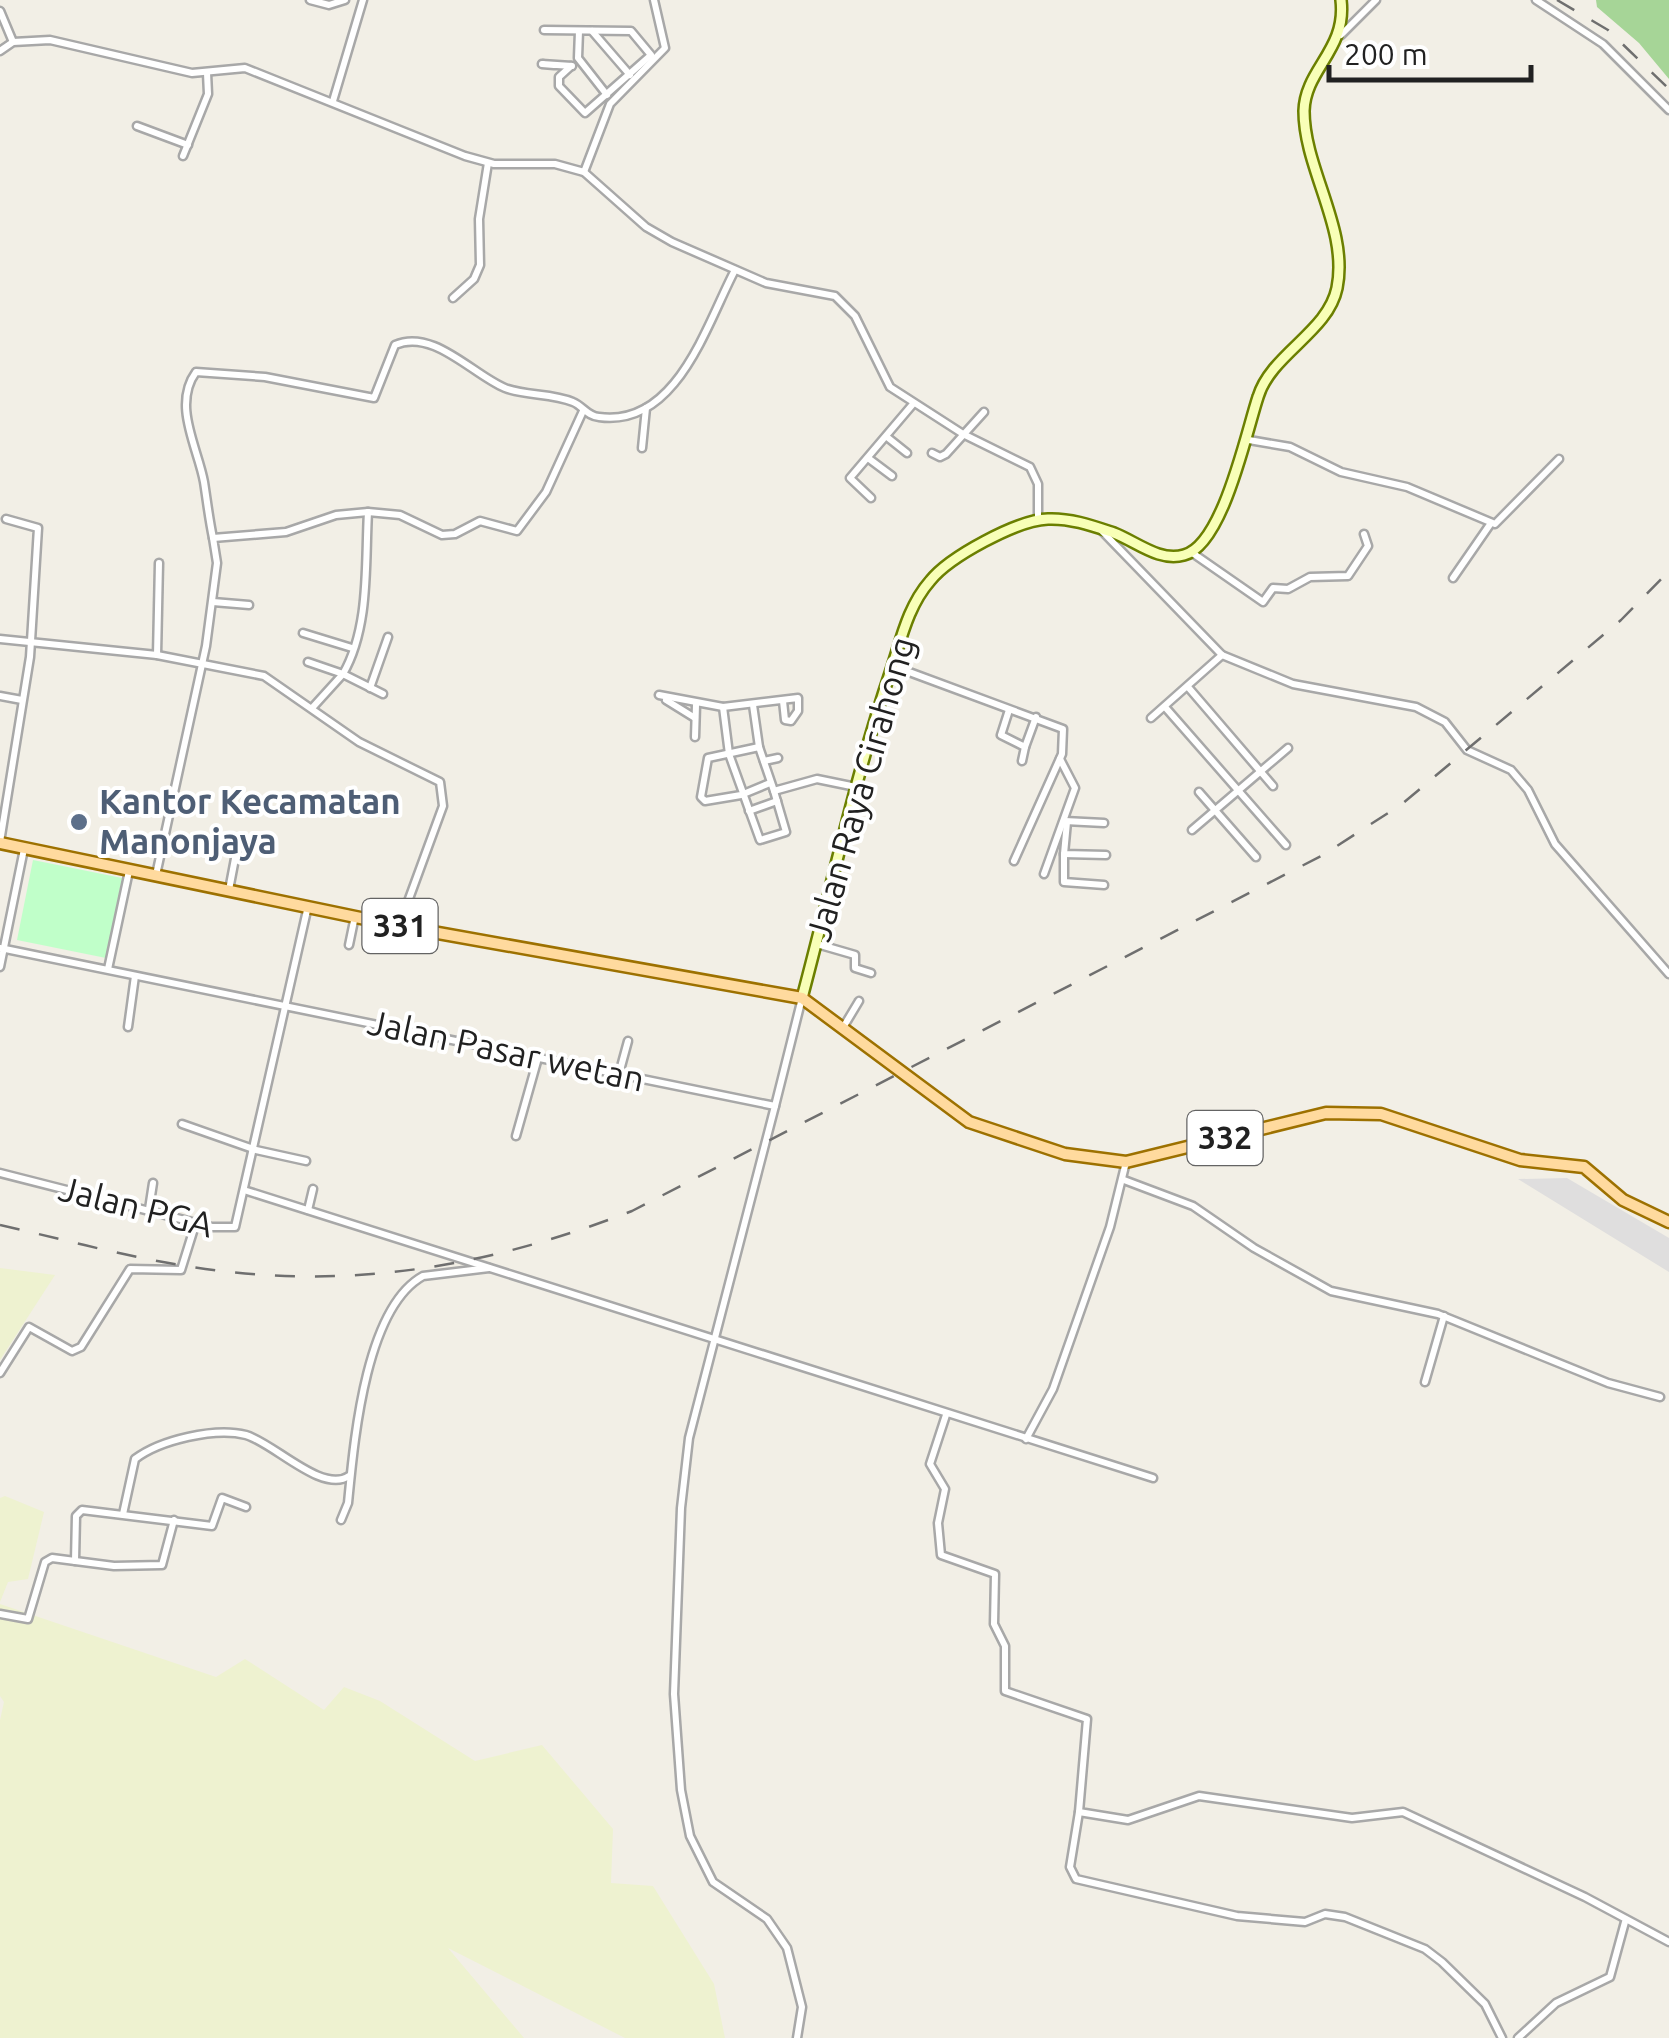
<svg xmlns="http://www.w3.org/2000/svg" width="1669" height="2038" font-family="Ubuntu,sans-serif">
<style>
.residential{fill:#dfdede}
.farmland{fill:#eef2d0}
.forest{fill:#a6d597}
.park{fill:#c0ffc9}
.lines{fill:none;stroke-linecap:round;stroke-linejoin:round}
.street-casing{stroke:#a8a8a8;stroke-width:11}
.secondary-casing{stroke:#6b7f00;stroke-width:14}
.primary-casing{stroke:#9d7100;stroke-width:15}
.street{stroke:#fff;stroke-width:6}
.secondary{stroke:#f8ffb7;stroke-width:9}
.primary{stroke:#ffda9e;stroke-width:10}
.rail{stroke:#6f6f6f;stroke-width:2.5;stroke-dasharray:20 20;stroke-linecap:butt}
.service-dot{fill:#5c6f8a;stroke:#fff;stroke-width:4}
.labels{text-anchor:middle;stroke-width:8;stroke-linejoin:round;paint-order:stroke}
.shield{fill:#fff;stroke:#646464;stroke-width:2.5}
.shield-label{font-size:32px;font-weight:bold;fill:#212121}
.street-label{font-size:35px;fill:#212121;stroke:#fff}
.service-label{font-size:35px;font-weight:bold;fill:#4e5e75;stroke:#fff;text-anchor:start}
</style>
<rect width="100%" height="100%" fill="#f2efe6"/>
<polygon class="residential" points="1567,1178 1669,1238 1669,1272 1518,1179"/>
<g class="farmland">
<polygon points="0,1268 55,1275 0,1360"/>
<polygon points="5,1496 44,1512 28,1579 8,1582 0,1602 0,1498"/>
<polygon points="0,1604 216,1677 245,1659 324,1710 344,1687 380,1701 475,1761 542,1745 613,1829 611,1883 653,1886 714,1984 725,2038 625,2038 448,1948 524,2038 0,2038 0,1720 4,1702 0,1696"/>
</g>
<polygon class="forest" points="1596,0 1669,0 1669,79 1639,43 1597,7"/>
<polygon class="park" points="33,860 122,878 106,958 17,940"/>
<g class="lines">
<g class="street-casing">
<g id="street">
<polyline points="310,0 329,5 345,0"/>
<polyline points="1536,0 1603,44 1669,110"/>
<polyline points="0,11 13,42"/>
<polyline points="544,30 631,31 651,55 585,113 559,86 559,77 571,66"/>
<polyline points="579,31 578,58 607,95"/>
<polyline points="592,31 630,75"/>
<polyline points="1341,35 1376,0"/>
<polyline points="0,51 13,42 50,40 192,73 245,68 465,156 494,164 555,164 584,172 646,227 672,242 766,283 835,296 855,316 890,387 963,434 1030,467 1038,484 1038,520"/>
<polyline points="554,65 542,64 572,66"/>
<polyline points="333,101 363,0"/>
<polyline points="137,126 188,145"/>
<polyline points="183,156 208,94 207,73"/>
<polyline points="584,172 610,104 665,48 654,0"/>
<polyline points="453,298 474,279 480,265 479,219 488,163"/>
<polyline points="887,437 907,453"/>
<polyline points="1249,440 1290,447 1341,472 1407,487 1495,524 1559,459"/>
<polyline points="642,448 646,408"/>
<polyline points="932,453 940,457 946,454 984,412"/>
<polyline points="868,458 892,476"/>
<polyline points="871,498 850,478 913,404"/>
<polyline points="1101,530 1222,655 1293,684 1416,707 1445,722 1467,750 1511,770 1528,790 1555,844 1669,974"/>
<path d="M213,538C209,519 207,501 204,482C198,448 172,405 196,372L265,377L374,398L395,345C433,328 473,375 505,388C526,396 552,393 573,402C583,406 587,416 599,417C677,428 707,323 735,270"/>
<polyline points="1191,552 1263,602 1273,588 1288,589 1310,577 1348,576 1368,546 1364,534"/>
<polyline points="1453,578 1491,523"/>
<polyline points="213,602 249,605"/>
<polyline points="303,633 352,648"/>
<polyline points="0,639 157,655 264,676 359,742 440,782 443,806 399,926"/>
<polyline points="157,655 159,563"/>
<path d="M308,662L343,674C370,627 365,564 368,512"/>
<polyline points="893,666 1063,729 1062,754 1014,861"/>
<polyline points="1188,687 1273,786"/>
<polyline points="370,688 388,637"/>
<polyline points="659,695 723,707 798,698 798,711 791,721 785,720 783,701"/>
<polyline points="0,696 22,700"/>
<polyline points="666,700 695,718"/>
<polyline points="753,705 759,747 774,791 817,779 856,787"/>
<polyline points="313,707 343,674 383,694"/>
<polyline points="723,707 729,754 760,840 786,832 774,791"/>
<polyline points="1165,707 1286,845"/>
<polyline points="1009,710 1001,735 1025,747 1022,761"/>
<polyline points="1151,718 1222,655"/>
<polyline points="695,737 696,705"/>
<polyline points="759,747 708,758 701,797 705,801 741,795 770,783"/>
<polyline points="1025,747 1036,717"/>
<polyline points="764,761 778,758"/>
<polyline points="1199,792 1256,857"/>
<polyline points="749,811 777,801"/>
<polyline points="1065,821 1104,823"/>
<polyline points="1067,822 1064,854 1106,855"/>
<polyline points="1192,830 1288,748"/>
<polyline points="0,842 30,657 38,528 6,519"/>
<polyline points="1064,854 1064,882 1104,885"/>
<polyline points="1044,874 1075,788 1060,759"/>
<polyline points="156,875 206,646 217,563 213,538 286,532 336,515 368,512 400,515 442,535 455,534 480,521 517,531 546,492 583,411"/>
<polyline points="229,890 237,848"/>
<polyline points="817,944 855,955 855,968 871,973"/>
<polyline points="349,945 355,916"/>
<polyline points="0,948 775,1106 689,1438 681,1508 674,1694 681,1790 690,1836 713,1882 767,1919 787,1948 802,2007 797,2038"/>
<polyline points="0,967 24,849"/>
<polyline points="108,969 129,871"/>
<polyline points="844,1026 859,1001"/>
<polyline points="128,1027 135,976"/>
<polyline points="619,1074 628,1041"/>
<polyline points="775,1106 802,998"/>
<polyline points="182,1124 256,1150 306,1161"/>
<polyline points="516,1136 538,1058"/>
<polyline points="0,1173 212,1227 235,1227 308,906"/>
<polyline points="1124,1180 1193,1206 1254,1248 1331,1291 1438,1314 1608,1383 1660,1397"/>
<polyline points="247,1191 1153,1478"/>
<polyline points="149,1209 153,1183"/>
<polyline points="308,1210 313,1189"/>
<polyline points="0,1373 29,1327 72,1351 81,1347 130,1269 181,1270 196,1222"/>
<polyline points="1425,1382 1444,1316"/>
<polyline points="946,1415 930,1464 945,1489 938,1523 941,1555 995,1574 994,1624 1005,1646 1005,1691 1087,1719 1079,1812 1128,1820 1199,1796 1352,1818 1403,1812 1585,1897 1669,1942"/>
<polyline points="1026,1439 1053,1389 1110,1227 1126,1162"/>
<path d="M123,1514L135,1459C160,1440 215,1427 246,1435C274,1443 322,1494 349,1476"/>
<path d="M341,1520L348,1503C354,1442 365,1308 423,1276L489,1268"/>
<polyline points="75,1561 76,1516 82,1510 212,1526 222,1498 246,1507"/>
<polyline points="0,1614 28,1619 45,1562 52,1558 114,1566 162,1565 174,1520"/>
<polyline points="1079,1812 1070,1867 1076,1879 1237,1916 1305,1922 1325,1914 1345,1917 1425,1949 1442,1962 1485,2004 1502,2038"/>
<polyline points="1518,2038 1556,2003 1610,1977 1625,1922"/>
</g>
</g>
<g class="secondary-casing">
<path id="secondary" d="M802,998C831,889 855,777 891,670C901,640 908,606 930,581C949,557 1017,520 1048,519C1071,518 1093,526 1114,533C1137,542 1159,562 1184,555C1223,545 1246,433 1258,397C1271,354 1328,332 1337,288C1349,229 1304,169 1304,111C1305,69 1347,50 1341,0"/>
</g>
<g class="primary-casing">
<polyline id="primary" points="0,843 399,926 802,998 969,1122 1065,1154 1126,1162 1326,1113 1381,1114 1520,1160 1584,1167 1623,1200 1669,1222"/>
</g>
<use href="#street" class="street"/>
<use href="#secondary" class="secondary"/>
<use href="#primary" class="primary"/>
<g class="rail">
<polyline points="1557,0 1608,30 1669,89"/>
<path d="M0,1225C62,1239 123,1256 186,1266C343,1292 485,1268 632,1211L1323,855L1402,804L1621,620L1669,571"/>
</g>
</g>
<circle class="service-dot" cx="79" cy="822" r="10"/>
<g class="labels">
<g class="shield">
<rect x="362.5" y="899" width="75" height="54" rx="8"/>
<rect x="1187.5" y="1111" width="75" height="54" rx="8"/>
</g>
<g class="shield-label">
<text x="400" y="937">331</text>
<text x="1225" y="1149">332</text>
</g>
<g class="street-label">
<text transform="translate(861 789) rotate(-74)" y="12">Jalan Raya Cirahong</text>
<text transform="translate(506 1051) rotate(12)" y="12">Jalan Pasar wetan</text>
<text transform="translate(136 1207) rotate(14)" y="12">Jalan PGA</text>
</g>
<g class="service-label">
<text x="99" y="814">Kantor Kecamatan<tspan x="99" dy="40">Manonjaya</tspan></text>
</g>
</g>
<path d="M1329 65v15h202v-15" fill="none" stroke="#212121" stroke-width="5"/>
<text x="1344" y="65" font-size="30" fill="#212121" stroke="#ffffff" stroke-width="8" paint-order="stroke">200 m</text>
</svg>
